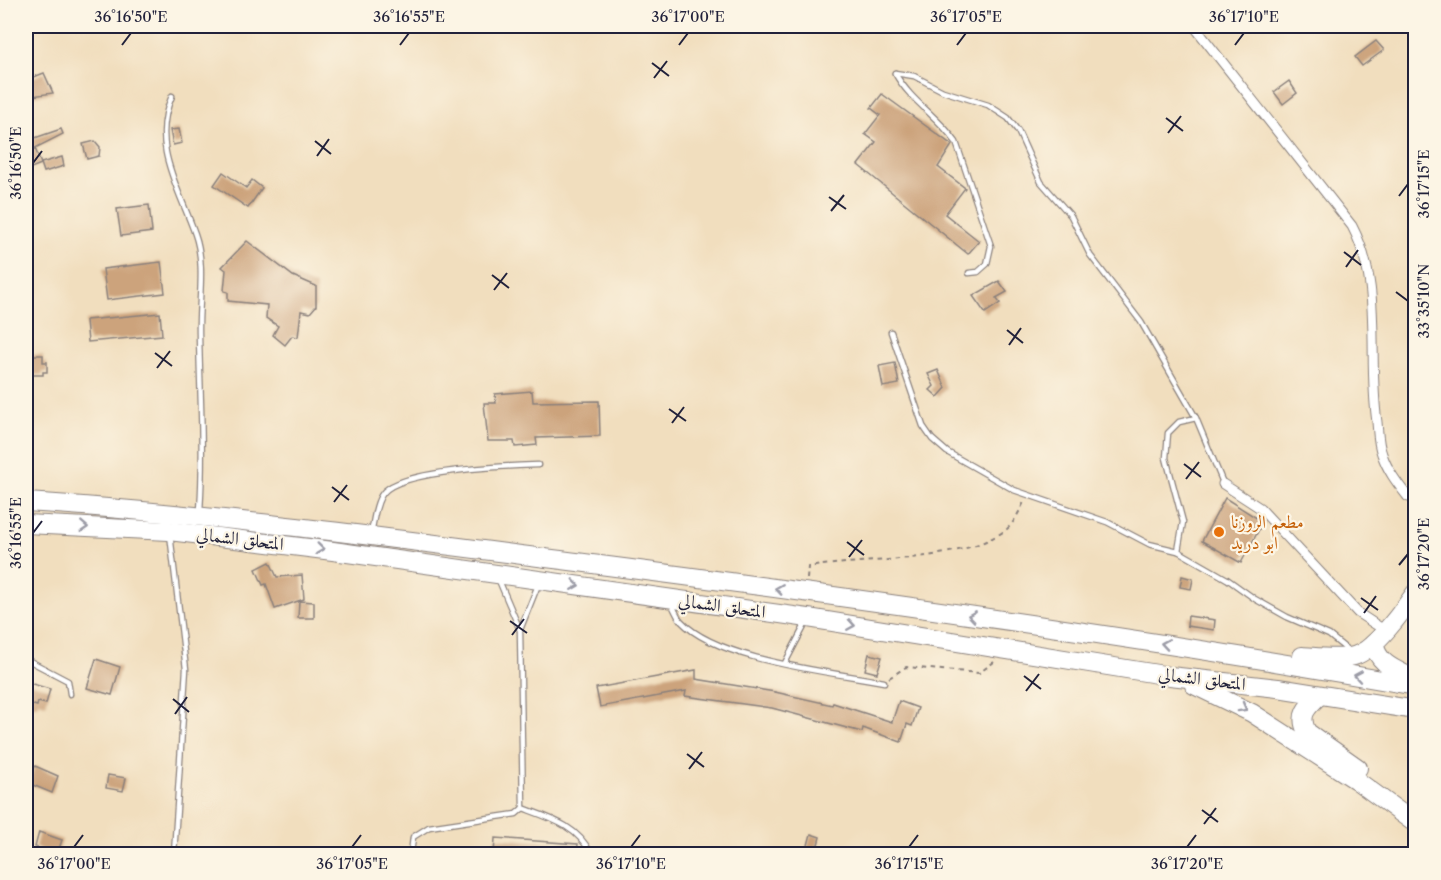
<svg xmlns="http://www.w3.org/2000/svg" width="1441" height="880" font-family="'Libre Caslon Text',Amiri,serif">
<style>
.building{fill:#cca37c}
.lines{fill:none;stroke-linecap:round;stroke-linejoin:round}
.lane-casing{stroke:#8a807c;stroke-width:7}
.street-casing{stroke:#8a807c;stroke-width:11}
.highway-casing{stroke:#8a807c;stroke-width:20}
.path{stroke:#8a807c;stroke-width:2;stroke-dasharray:4.5 4.5;stroke-linecap:butt}
.lane{stroke:#fff;stroke-width:4.5}
.street{stroke:#fff;stroke-width:9}
.highway{stroke:#fff;stroke-width:18}
.oneway{stroke:#9c9ca7}
.ticks{fill:none;stroke:#22223b;stroke-width:2}
.food-dot{fill:#e8710a;stroke:#fcf5e5;stroke-width:2}
.labels{text-anchor:middle;stroke-width:4.5;stroke-linejoin:round;paint-order:stroke}
.food-label{font-size:18px;fill:#c56008;stroke:#fcf5e5;text-anchor:start}
.street-label{font-size:18px;fill:#22223b;stroke:#fcf5e5}
.neatline{fill:none;stroke:#22223b;stroke-width:2}
.ticks-label{font-size:15px;text-anchor:middle;fill:#22223b}
</style>
<rect width="100%" height="100%" fill="#fcf5e5"/>
<filter id="ink" filterUnits="userSpaceOnUse"><feTurbulence type="fractalNoise" baseFrequency=".0167" numOctaves="2"/><feDisplacementMap in="SourceGraphic" scale="12" xChannelSelector="R" yChannelSelector="G"/><feConvolveMatrix kernelMatrix="1 2 1 2 8 2 1 2 1" color-interpolation-filters="sRGB"/></filter>
<filter id="wash" filterUnits="userSpaceOnUse"><feTurbulence type="fractalNoise" baseFrequency=".008" numOctaves="4" result="noise"/><feDisplacementMap in="SourceGraphic" scale="24" xChannelSelector="R" yChannelSelector="G"/><feGaussianBlur stdDeviation="1.35" result="paint"/><feColorMatrix in="noise" values="0 0 0 0 0 0 0 0 0 0 0 0 0 0 0 0 0 1.4 0 .05"/><feComposite in="paint" operator="in"/></filter>
<g filter="url(#wash)">
<rect width="100%" height="100%" fill="#f1debe"/>
<g id="blocks">
<g class="building">
<polygon points="1376,41 1384,50 1362,66 1355,57"/>
<polygon points="44,73 53,93 26,97 26,80"/>
<polygon points="1289,81 1297,93 1283,104 1274,92"/>
<polygon points="882,94 952,145 938,167 965,188 945,214 979,241 968,254 858,165 876,142 865,134 880,115 871,108"/>
<polygon points="61,129 63,134 35,148 41,164 26,170 26,141"/>
<polygon points="179,129 182,143 173,145 170,130"/>
<polygon points="95,141 100,147 99,156 87,159 83,144"/>
<polygon points="62,157 64,166 44,172 41,163"/>
<polygon points="223,172 246,188 252,180 262,188 248,208 214,185"/>
<polygon points="149,205 152,232 121,236 117,209"/>
<polygon points="247,241 293,276 316,286 316,306 310,313 301,311 298,337 292,336 285,345 273,335 278,326 266,318 267,305 228,301 228,292 224,291 226,270 222,267"/>
<polygon points="161,262 165,293 107,300 103,269"/>
<polygon points="999,281 1007,292 996,298 1000,303 985,313 973,296"/>
<polygon points="160,313 162,335 88,342 86,320"/>
<polygon points="29,355 43,355 43,362 47,362 47,372 43,372 43,375 29,375 29,371 26,371 26,361 29,361"/>
<polygon points="895,363 899,384 883,387 879,366"/>
<polygon points="938,370 946,388 938,397 930,390 934,386 928,374"/>
<polygon points="532,391 533,402 599,401 600,436 536,438 537,445 515,447 514,441 488,441 484,403 496,403 495,394"/>
<polygon points="1225,498 1263,522 1241,563 1202,541"/>
<polygon points="270,562 277,577 302,575 304,599 275,609 266,584 263,585 256,569"/>
<polygon points="1182,576 1193,579 1191,589 1180,587"/>
<polygon points="299,601 314,602 314,618 298,618"/>
<polygon points="1188,616 1215,620 1214,630 1187,626"/>
<polygon points="869,654 882,657 877,673 865,670"/>
<polygon points="96,659 120,667 112,695 87,688"/>
<polygon points="696,670 696,679 775,692 832,705 833,703 892,722 899,701 918,708 912,726 907,724 901,742 863,728 862,732 772,708 685,696 686,691 600,707 596,688"/>
<polygon points="29,683 50,689 46,704 38,702 37,706 26,703"/>
<polygon points="35,766 58,776 52,793 28,783"/>
<polygon points="108,775 126,778 123,791 106,788"/>
<polygon points="39,832 62,840 57,855 35,847"/>
<polygon points="811,834 820,837 816,852 807,849"/>
<polygon points="495,838 578,844 577,855 494,855"/>
</g>
</g>
</g>
<g filter="url(#ink)">
<use href="#blocks" fill-opacity="0" stroke="#8a807c" stroke-width="1.5"/>
<g class="lines">
<g class="lane-casing">
<g id="lane">
<polyline points="895,73 914,76 943,91 988,105 1008,118 1018,131 1041,182 1071,216 1090,255 1141,322 1196,418 1223,483"/>
<path d="M895,73C910,101 938,116 956,142L991,246L987,264L978,272L969,273"/>
<path d="M172,96C150,145 179,188 195,234C206,265 198,301 199,334C200,393 204,451 200,511"/>
<polyline points="891,332 923,426 932,439 947,452 1014,490 1107,522 1149,544 1178,551 1227,579 1255,599 1287,617 1329,635 1350,652"/>
<path d="M371,533C374,521 375,503 383,493C401,470 508,466 538,465"/>
<polyline points="170,534 186,669 174,854"/>
<polyline points="1178,551 1183,522 1166,458 1168,433 1179,422 1196,418"/>
<polyline points="498,578 520,630 523,808"/>
<path d="M672,605C675,610 677,616 681,621C718,661 831,672 884,682"/>
<polyline points="520,630 538,585"/>
<polyline points="26,659 68,681 70,694"/>
<polyline points="785,663 806,623"/>
<path d="M523,808C550,818 578,826 591,854"/>
<polyline points="411,854 413,837 429,827 516,814 523,808"/>
</g>
</g>
<g class="street-casing">
<g id="street">
<path d="M1194,26L1352,226C1384,287 1367,356 1377,422C1378,432 1378,444 1382,454C1387,470 1398,484 1408,497H1416"/>
<polyline points="1223,484 1260,508 1358,613 1384,630"/>
</g>
</g>
<g class="highway-casing">
<g id="highway">
<path d="M26,502C218,514 409,541 600,565C872,600 1145,638 1416,686"/>
<polyline points="26,524 169,531 333,551 808,618 1170,676 1278,688 1416,710"/>
<path d="M1374,643C1378,666 1398,670 1416,680"/>
<path d="M1302,656C1318,657 1338,660 1354,656C1374,651 1404,609 1416,592"/>
<polyline points="1194,685 1252,713 1356,780 1416,824"/>
<path d="M1320,695C1307,707 1298,715 1307,732L1358,768"/>
</g>
</g>
<g class="path">
<path d="M807,579L808,567C866,558 961,564 1007,529C1014,523 1020,510 1024,502"/>
<polyline points="889,678 906,667 979,673 994,662"/>
</g>
<use href="#lane" class="lane"/>
<use href="#street" class="street"/>
<use href="#highway" class="highway"/>
</g>
<defs><path id="oneway-chevron" d="M-2-3.5L2.5 0L-2 3.5" fill="none" stroke-width="1.6" stroke-linecap="round" stroke-linejoin="round" transform="scale(1.5)"/></defs>
<g class="oneway">
<use href="#oneway-chevron" transform="translate(84 527) rotate(3)"/>
<use href="#oneway-chevron" transform="translate(320 549) rotate(7)"/>
<use href="#oneway-chevron" transform="translate(575 585) rotate(8)"/>
<use href="#oneway-chevron" transform="translate(779 589) rotate(-172)"/>
<use href="#oneway-chevron" transform="translate(972 616) rotate(-172)"/>
<use href="#oneway-chevron" transform="translate(851 625) rotate(9)"/>
<use href="#oneway-chevron" transform="translate(1165 644) rotate(-171)"/>
<use href="#oneway-chevron" transform="translate(1358 676) rotate(-170)"/>
<use href="#oneway-chevron" transform="translate(1243 708) rotate(29)"/>
</g>
</g>
<path class="ticks" d="M122,45L131,33M400,45L409,33M679,45L688,33M957,45L966,33M1235,45L1244,33M652,63L669,76M654,78L667,61M1166,118L1183,131M1168,133L1181,116M315,141L331,154M317,156L329,139M33,163L42,151M1399,196L1408,184M829,197L846,209M831,211L844,195M1344,252L1361,265M1346,267L1358,250M492,275L509,288M494,290L507,273M1396,292L1408,301M1007,330L1023,343M1009,345L1021,328M155,353L172,366M157,368L170,351M669,409L686,421M672,423L684,407M1184,464L1201,477M1186,479L1199,462M332,487L349,500M334,502L347,485M33,533L42,521M847,542L864,555M849,557L862,540M1399,565L1408,554M1361,598L1378,610M1364,613L1376,596M510,621L527,633M512,635L524,619M1024,676L1041,689M1026,691L1039,674M173,699L189,712M175,714L187,697M687,754L704,767M689,769L702,752M1202,810L1218,822M1204,824L1216,808M74,847L83,835M352,847L361,835M631,847L640,835M909,847L918,835M1187,847L1196,835"/>
<circle class="food-dot" cx="1219" cy="532" r="6"/>
<g class="labels">
<g class="food-label">
<text x="1231" y="528">مطعم الروزنا<tspan x="1231" dy="21">ابو دريد</tspan></text>
</g>
<g class="street-label">
<text transform="translate(240 539) rotate(7)" y="6">المتحلق الشمالي</text>
<text transform="translate(722 606) rotate(8)" y="6">المتحلق الشمالي</text>
<text transform="translate(1202 679) rotate(7)" y="6">المتحلق الشمالي</text>
</g>
</g>
<rect width="1441" height="880" fill="none" stroke="#fcf5e5" stroke-width="66"/>
<rect x="33" y="33" width="1375" height="814" class="neatline"/>
<g class="ticks-label">
<text x="131" y="22">36°16'50"E</text>
<text x="409" y="22">36°16'55"E</text>
<text x="688" y="22">36°17'00"E</text>
<text x="966" y="22">36°17'05"E</text>
<text x="1244" y="22">36°17'10"E</text>
<text transform="translate(16 163) rotate(-90)" y="5">36°16'50"E</text>
<text transform="translate(1424 184) rotate(-90)" y="5">36°17'15"E</text>
<text transform="translate(1424 301) rotate(-90)" y="5">33°35'10"N</text>
<text transform="translate(16 533) rotate(-90)" y="5">36°16'55"E</text>
<text transform="translate(1424 554) rotate(-90)" y="5">36°17'20"E</text>
<text x="74" y="869">36°17'00"E</text>
<text x="352" y="869">36°17'05"E</text>
<text x="631" y="869">36°17'10"E</text>
<text x="909" y="869">36°17'15"E</text>
<text x="1187" y="869">36°17'20"E</text>
</g>
</svg>
